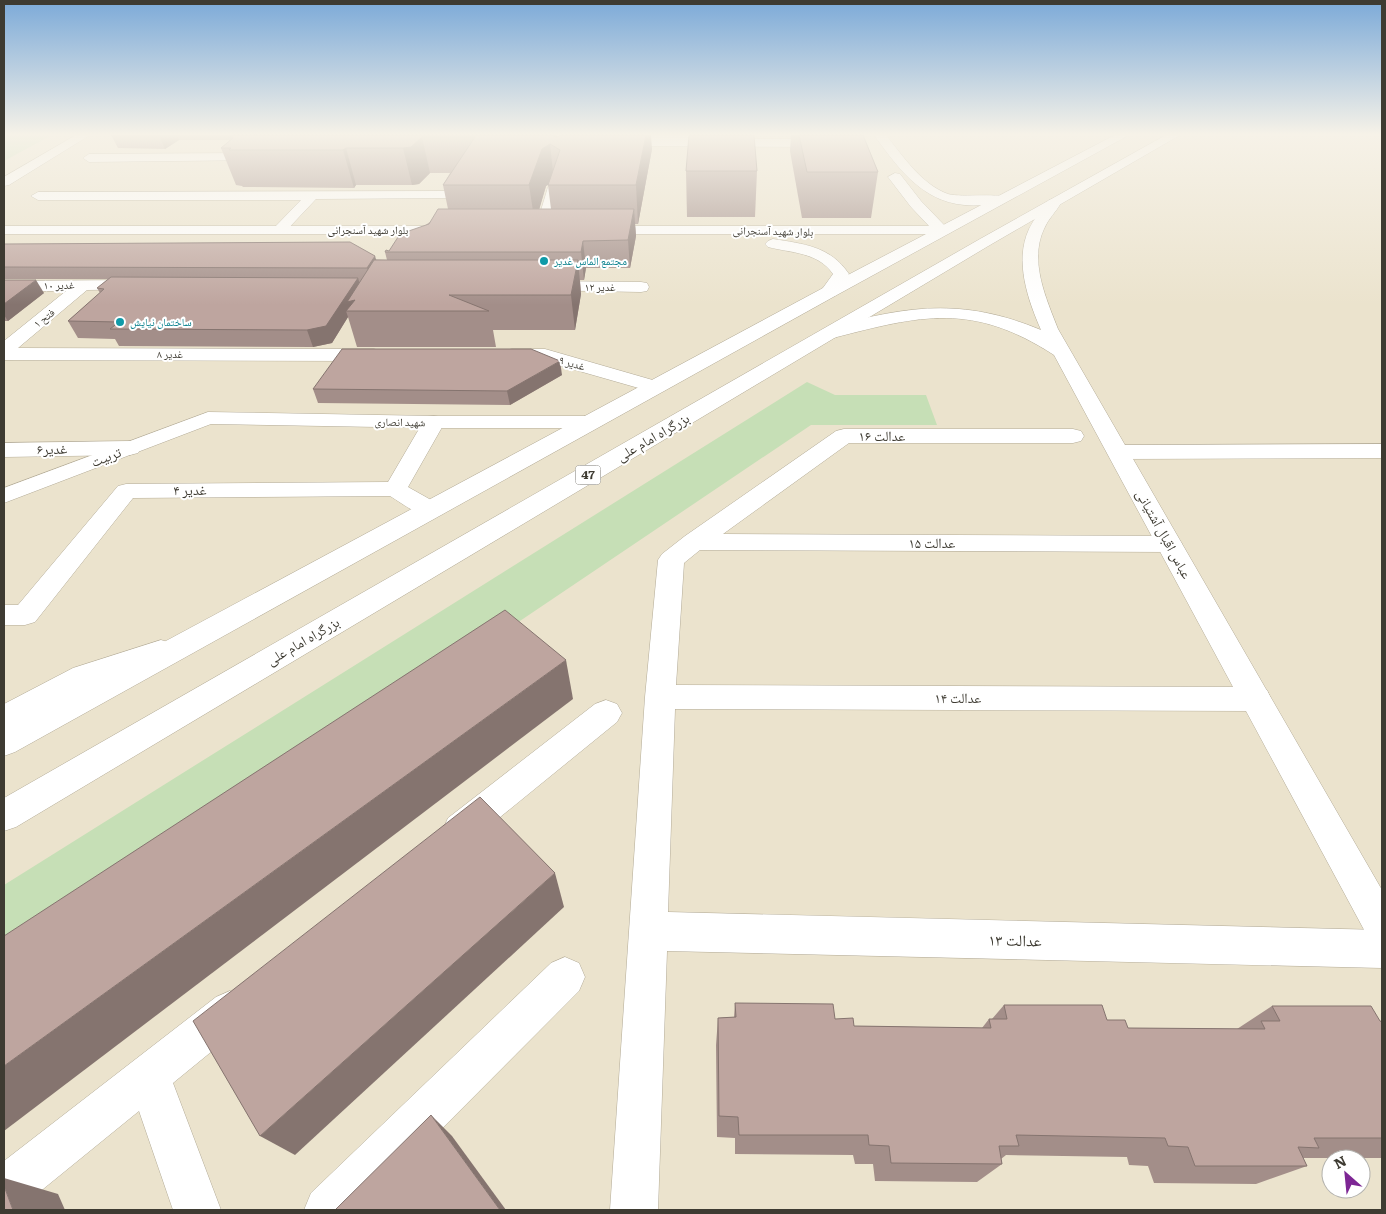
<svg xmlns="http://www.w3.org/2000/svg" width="1386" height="1214" font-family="Literata,'Noto Naskh Arabic',serif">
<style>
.green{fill:#c6dfb6}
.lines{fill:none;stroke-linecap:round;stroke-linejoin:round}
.minor-casing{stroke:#b3ab97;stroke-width:1}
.tertiary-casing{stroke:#b3ab97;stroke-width:1}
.secondary-casing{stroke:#b3ab97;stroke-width:1}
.trunk-casing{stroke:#b3ab97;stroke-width:1}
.minor{fill:#fff;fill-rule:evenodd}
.tertiary{fill:#fff;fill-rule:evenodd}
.secondary{fill:#fff;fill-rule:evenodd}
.trunk{fill:#fff;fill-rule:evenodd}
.wall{fill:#a38e89;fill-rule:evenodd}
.shaded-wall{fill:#85746f}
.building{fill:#bea59f;stroke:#85746f}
.culture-dot{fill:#0f9aa8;stroke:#fff;stroke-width:2}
.labels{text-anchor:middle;stroke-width:4;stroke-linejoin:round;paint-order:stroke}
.far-street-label{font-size:11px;fill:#3e3b32;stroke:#fff}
.far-culture-label{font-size:11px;fill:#0d838f;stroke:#fff;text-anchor:start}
.shield{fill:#fff;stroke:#787670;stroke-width:1}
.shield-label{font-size:12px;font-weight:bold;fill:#3e3b32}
.street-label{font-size:14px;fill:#3e3b32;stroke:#fff}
.near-street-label{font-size:16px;fill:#3e3b32;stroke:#fff}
</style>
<rect width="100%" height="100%" fill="#ebe3cd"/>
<g class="green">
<polygon points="4,135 52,135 4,161"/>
<polygon points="807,382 835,395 926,395 937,425 811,425 4,968 4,885"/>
</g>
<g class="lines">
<g class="minor-casing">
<g id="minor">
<polygon points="615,139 827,139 833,143 827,147 611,146 609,143 611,140"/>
<polygon points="262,153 268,157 266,160 89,162 83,158 89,154"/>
<polygon points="555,183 562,187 549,230 547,233 537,233 535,230 548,187"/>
<polygon points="451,191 458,195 456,198 316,199 284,233 274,233 272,230 301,200 38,200 31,196 38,192"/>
<polygon points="137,280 143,281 145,285 143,289 87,290 18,348 374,349 381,351 384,355 381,359 374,361 4,360 4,341 66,291 4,291 4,281"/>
<polygon points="543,281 641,282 647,283 649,287 647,291 641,292 537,290 535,286 537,282"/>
<polygon points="512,349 545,349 663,383 666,387 663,391 656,393 544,361 505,359 502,355 505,351"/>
<path d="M434,416L442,417L445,422L408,487L440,505L443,510L440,515C422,520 405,505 390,496L133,498L35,622L25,625H4V605H18L118,486L126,484L388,482L426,417Z"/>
<polygon points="844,429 1073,429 1081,431 1084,436 1081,441 1073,443 849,443 723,534 1169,536 1178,538 1182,544 1178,550 1169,552 700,550 684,563 676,685 1256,687 1267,690 1271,699 1267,708 1256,711 675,709 668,912 1382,930 1382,968 667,951 658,1210 610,1210 645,697 658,560 662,554 685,536 836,431"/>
<polygon points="130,441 138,443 141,448 138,453 130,455 4,457 4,443"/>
<polygon points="1382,444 1382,458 1118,459 1110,457 1107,452 1110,447 1118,445"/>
<polygon points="606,700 617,704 622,713 617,722 472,840 460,845 448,840 443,829 448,818 595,704"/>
<polygon points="565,957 579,963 585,977 579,991 361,1210 304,1210 311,1193 551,963"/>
<polygon points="230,991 244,997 250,1011 244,1025 173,1083 221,1210 173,1210 139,1111 21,1207 12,1210 4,1210 4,1161 216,997"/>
</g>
</g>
<g class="tertiary-casing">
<g id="tertiary">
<polygon points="445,135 696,135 690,139 451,139"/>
<path d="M1054,199L1061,203C1056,212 1048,219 1044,229C1029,261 1046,298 1058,329L1382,890V945L1369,939L1054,355C972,302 922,315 833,338L827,336L824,332L827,328C906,306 962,297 1041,330C1028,300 1014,261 1029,229C1034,218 1043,209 1049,200Z"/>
<polygon points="208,412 434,416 591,416 599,417 602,422 599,427 591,428 434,428 211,424 4,503 4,488"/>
</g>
</g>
<g class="secondary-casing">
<g id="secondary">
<polygon points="76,135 90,135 9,185 4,186 4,177"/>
<path d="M874,135H886C903,156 921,184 948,194C962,198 1004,192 1009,199C1004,205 992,204 984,205C929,210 903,175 874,135Z"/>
<polygon points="895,173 900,174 921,201 947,228 949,231 947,234 598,234 593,233 591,230 593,227 598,226 929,226 911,207 888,177"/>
<polygon points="4,226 448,226 453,227 455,230 453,233 448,234 4,234"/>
<path d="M773,239C804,244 830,246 849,274L835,296H823L820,292L833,274C818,252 791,253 768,247L765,244L768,241Z"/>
<polygon points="161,640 171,643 175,651 171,659 95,684 15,728 4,732 4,704 73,668"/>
</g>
</g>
<g class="trunk-casing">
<g id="trunk">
<polygon points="1115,135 1129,135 835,296 15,752 4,756 4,728 823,288"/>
<polygon points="1166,135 1180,135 990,245 16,827 4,831 4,798 980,239"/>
</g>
</g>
<use href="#minor" class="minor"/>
<use href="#tertiary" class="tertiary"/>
<use href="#secondary" class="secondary"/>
<use href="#trunk" class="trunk"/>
</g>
<g class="wall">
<path d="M111,135H557V136L652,149L638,224H635L636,236L630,268H586L584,280H580L581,294L575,330H493L496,347H357L348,317L332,343L313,347L119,346L115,339L78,338L68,321L100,293L97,288L108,279H4V244L387,260L385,252L389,251L448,209L443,185L450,173H430L419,184L412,185H356L354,188L243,187L242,186L236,185L221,148L230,142L229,140H179L165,149L118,148ZM548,185L551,209H539L546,186Z"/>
<polygon points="791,135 863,135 878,172 871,218 802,218 790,151"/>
<polygon points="686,171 757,171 755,217 687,217"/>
<polygon points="4,280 44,293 8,321 4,321"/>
<polygon points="562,375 510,405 318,403 313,389"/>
<polygon points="735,1003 835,1019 854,1026 982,1028 989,1019 992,1019 1004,1005 1107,1020 1128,1028 1237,1029 1272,1006 1382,1022 1382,1158 1303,1158 1307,1166 1256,1184 1154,1183 1148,1166 1129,1165 1127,1157 1006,1155 1001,1159 1002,1164 977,1182 875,1181 873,1164 855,1164 853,1155 735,1154 735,1138 717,1137 716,1045 718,1018 734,1017"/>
</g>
<g class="shaded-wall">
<polygon points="159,135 177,135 179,140 165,149"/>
<polygon points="646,135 651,135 652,149 638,224 636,185"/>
<polygon points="422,137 430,173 419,184 412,185 403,148"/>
<polygon points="550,144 554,181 546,186 535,224 529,185 542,149"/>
<polygon points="346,148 356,185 354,188 343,150"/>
<polygon points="634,209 636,236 630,268 628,240"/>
<polygon points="583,241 586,268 584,280 581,252"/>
<polygon points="375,256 379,269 371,280 367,268"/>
<polygon points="578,260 581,294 575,330 571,295"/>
<polygon points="358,278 363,294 346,311 348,317 332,343 313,347 307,330"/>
<polygon points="36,280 44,293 8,321 4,315 4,304"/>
<polygon points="560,361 562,375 510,405 507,391"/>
<polygon points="566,660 573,699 4,1131 4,1066"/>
<polygon points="555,873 564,907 295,1155 260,1136"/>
<polygon points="431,1115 452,1136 506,1210 500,1210"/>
<polygon points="4,1178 58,1194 65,1210 13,1210 4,1186"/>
</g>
<g class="building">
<polygon points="234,135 552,135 556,137 561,135 646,135 636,185 548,185 560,150 550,144 542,149 529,185 443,185 475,137 422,137 411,147 403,148 346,148 343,150 229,150 231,148 221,148 233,138 228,138"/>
<polygon points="689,135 754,135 757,171 686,171"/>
<polygon points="799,135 863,135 878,172 807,172"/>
<polygon points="438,209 634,209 628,240 583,241 581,252 385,252 386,250 389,251 400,234 429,224"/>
<polygon points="350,242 375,256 367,268 4,267 4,244"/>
<polygon points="374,260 578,260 571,295 449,295 489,311 346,311 355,300 347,302"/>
<polygon points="111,277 358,278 326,326 307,330 110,329 119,322 68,321 104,289 97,288"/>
<polygon points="4,280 36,280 4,304"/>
<polygon points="342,349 531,349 560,361 507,391 313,389"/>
<polygon points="505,610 566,660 4,1066 4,936"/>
<polygon points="480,797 555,873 260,1136 193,1021"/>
<polygon points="735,1003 833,1004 835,1019 853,1018 854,1026 991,1028 989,1019 1007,1019 1004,1005 1102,1005 1107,1020 1125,1020 1128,1028 1265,1029 1261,1021 1280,1021 1272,1006 1371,1006 1380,1021 1382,1022 1382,1138 1314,1138 1319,1148 1298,1147 1307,1166 1195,1166 1188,1147 1168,1146 1165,1138 1016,1135 1019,1146 999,1146 1002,1164 891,1163 889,1146 869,1145 868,1135 739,1135 738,1117 719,1116 718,1018 736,1017"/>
<polygon points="431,1115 500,1210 335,1210"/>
<polygon points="4,1186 13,1210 4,1210"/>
</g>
<linearGradient id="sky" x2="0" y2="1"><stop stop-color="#7caad8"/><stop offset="0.44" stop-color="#f6f2e8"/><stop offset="1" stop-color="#f6f2e8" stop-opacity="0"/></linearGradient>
<rect width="1386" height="305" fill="url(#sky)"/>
<g class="culture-dot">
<circle cx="544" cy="261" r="5"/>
<circle cx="120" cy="322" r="5"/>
</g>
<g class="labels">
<g class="far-street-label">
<text x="368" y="234">بلوار شهید آسنجرانی</text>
<text transform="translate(773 231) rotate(1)" y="4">بلوار شهید آسنجرانی</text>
<text transform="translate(59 285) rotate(-1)" y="4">غدیر ۱۰</text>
<text x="600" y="291">غدیر ۱۲</text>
<text transform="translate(44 318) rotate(-39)" y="4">فتح ۱</text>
<text x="170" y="358">غدیر ۸</text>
<text transform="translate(572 363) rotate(16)" y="4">غدیر ۹</text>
<text transform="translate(400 422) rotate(1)" y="4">شهید انصاری</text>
</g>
<g class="far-culture-label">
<text x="554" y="265">مجتمع الماس غدیر</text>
<text x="130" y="326">ساختمان نیایش</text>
</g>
<rect class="shield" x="575.5" y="465.5" width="25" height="19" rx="4"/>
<g class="shield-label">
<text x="588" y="479">47</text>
</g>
<g class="street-label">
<text x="882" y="441">عدالت ۱۶</text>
<text transform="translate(653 437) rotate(-30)" y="5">بزرگراه امام علی</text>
<text transform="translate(52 449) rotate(-1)" y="5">غدیر۶</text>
<text transform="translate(106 457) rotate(-21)" y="5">تربیت</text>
<text x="190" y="495">غدیر ۴</text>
<text transform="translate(1164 534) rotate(61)" y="5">عباس اقبال آشتیانی</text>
<text x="932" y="548">عدالت ۱۵</text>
<text transform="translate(303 641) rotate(-30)" y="5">بزرگراه امام علی</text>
<text x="958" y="703">عدالت ۱۴</text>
</g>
<g class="near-street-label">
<text transform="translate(1015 940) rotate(1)" y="6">عدالت ۱۳</text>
</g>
</g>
<rect width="1386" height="1214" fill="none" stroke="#3e3b32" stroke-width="10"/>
<g transform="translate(1346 1174) rotate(333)"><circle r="24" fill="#ffffff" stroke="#b2b1ad"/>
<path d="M0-4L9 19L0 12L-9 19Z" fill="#7d2694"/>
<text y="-8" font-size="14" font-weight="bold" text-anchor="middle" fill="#3e3b32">N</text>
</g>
</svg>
